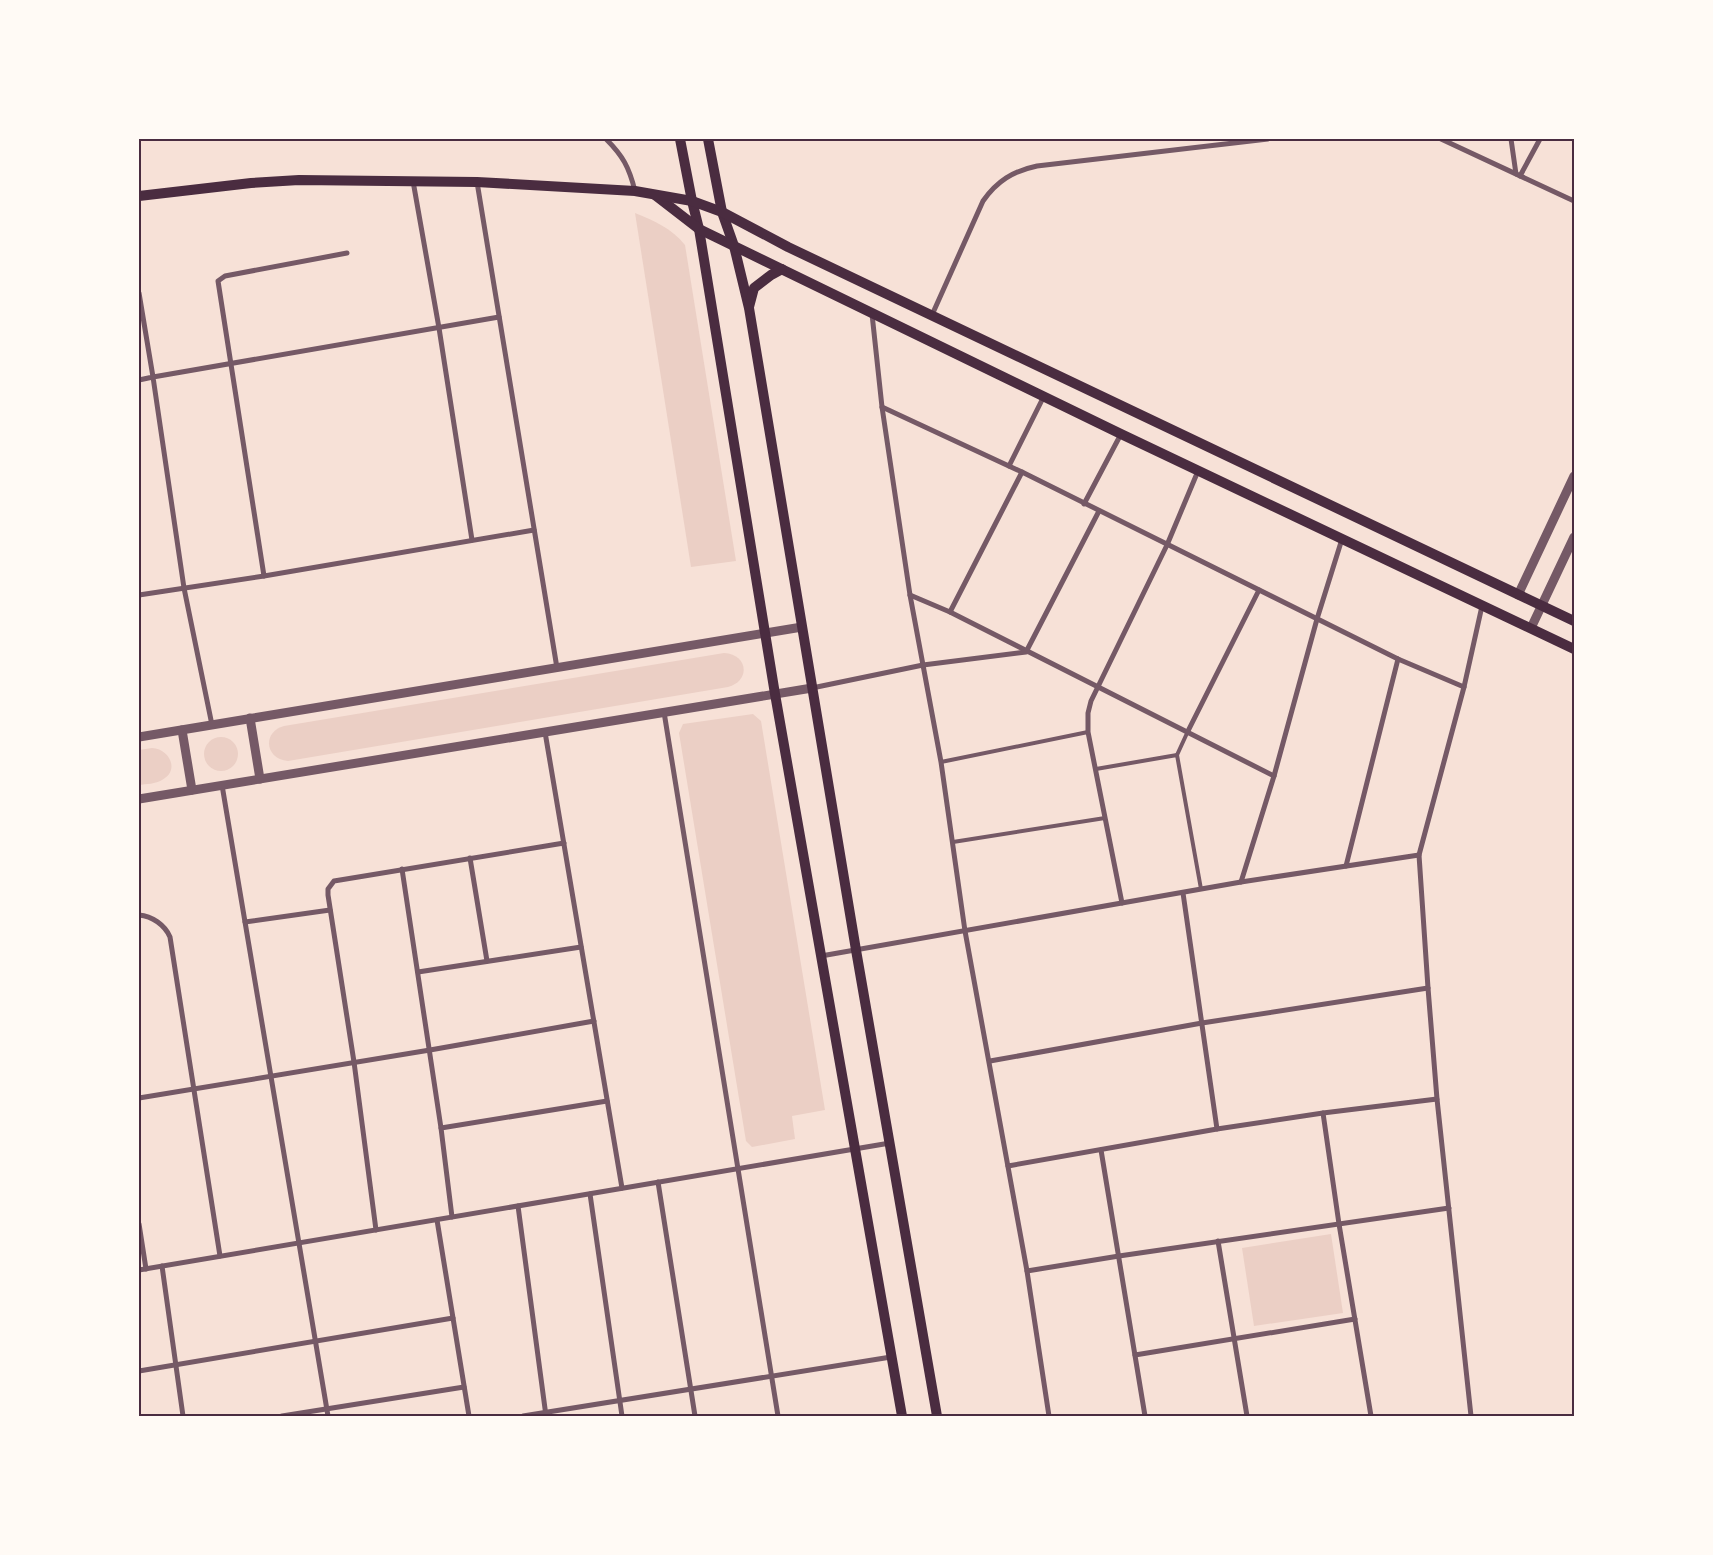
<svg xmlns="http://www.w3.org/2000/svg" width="1713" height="1555" font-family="'Archivo Narrow',sans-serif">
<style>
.green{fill:#ebcfc5}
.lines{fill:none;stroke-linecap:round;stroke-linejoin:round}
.service{stroke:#755966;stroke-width:4}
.minor{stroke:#755966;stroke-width:5}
.tertiary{stroke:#755966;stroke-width:9}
.secondary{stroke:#4a2c40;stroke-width:10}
.neatline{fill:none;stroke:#4a2c40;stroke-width:2}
</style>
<rect width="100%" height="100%" fill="#f7e1d7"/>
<g class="green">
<path d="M635,213C655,221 671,228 685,245L736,561L691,567Z"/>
<path d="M724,653C748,654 751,681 728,687L288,761C265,759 262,732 284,726Z"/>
<polygon points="753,714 761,721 825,1110 792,1116 795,1139 752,1147 746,1141 679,733 683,724"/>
<circle cx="221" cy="754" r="17"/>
<path d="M152,748C170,749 180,771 162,780C156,784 146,784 139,785V750Z"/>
<polygon points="1331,1234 1343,1313 1254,1326 1242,1248"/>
</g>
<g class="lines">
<g class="service">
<polyline points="1177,755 1188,731"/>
<polyline points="941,762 1088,732"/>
<polyline points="1096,769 1177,755 1201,889"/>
<polyline points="953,842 1105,818"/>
</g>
<g class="minor">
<path d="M606,139C623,156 629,167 635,191"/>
<polyline points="1441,139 1574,201"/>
<polyline points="1511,139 1516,174"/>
<polyline points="1520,176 1540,139"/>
<polyline points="413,181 439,328 472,540"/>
<polyline points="477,182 557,668"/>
<polyline points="139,293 153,377 139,380"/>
<polyline points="872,314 882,407 910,595 941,762 965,931 1027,1271 1049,1416"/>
<path d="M932,315L983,201C997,181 1013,171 1037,166L1268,139"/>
<polyline points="882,407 1022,472 1398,659 1464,687"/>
<polyline points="1009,466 1044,396"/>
<polyline points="1084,504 1121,434"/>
<polyline points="264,576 218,281 225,276 347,253"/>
<polyline points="139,595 264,576 534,530"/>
<polyline points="910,595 950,612 1274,776"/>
<polyline points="950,612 1022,472"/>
<polyline points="812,688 923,665 1026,652 1099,511"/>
<polyline points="664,712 778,1416"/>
<polyline points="212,725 184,588 153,377 499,317"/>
<polyline points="1188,731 1259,590"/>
<polyline points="545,732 622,1188"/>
<polyline points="222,785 328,1416"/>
<polyline points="1419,855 1428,988 1437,1099 1471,1416"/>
<polyline points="470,858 487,961"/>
<polyline points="1346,866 1398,659"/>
<polyline points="402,869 441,1128 452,1217"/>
<polyline points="1241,882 1274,776 1317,619 1342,539"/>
<polyline points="1183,893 1217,1129"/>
<polyline points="1122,903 1088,732 1088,713 1091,701 1167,545 1198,471"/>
<path d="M139,915C152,916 165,925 170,937L220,1256"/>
<polyline points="245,922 330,910"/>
<polyline points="821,956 1241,882 1419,855 1464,687 1482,606"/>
<polyline points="418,972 581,947"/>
<polyline points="990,1061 1202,1023 1428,988"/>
<polyline points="139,1098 430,1050 594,1021"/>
<polyline points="1323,1113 1339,1224 1371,1416"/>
<polyline points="441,1128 607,1101"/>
<polyline points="1101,1150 1145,1416"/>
<polyline points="1008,1166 1217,1129 1323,1113 1437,1099"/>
<polyline points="658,1182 695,1416"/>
<polyline points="590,1194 622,1416"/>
<polyline points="518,1206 546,1416"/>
<polyline points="437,1220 469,1416"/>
<polyline points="139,1224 146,1269"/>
<polyline points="376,1230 354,1062 328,895 328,889 334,881 564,843"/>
<polyline points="1218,1241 1247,1416"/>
<polyline points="162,1266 183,1416"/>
<polyline points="139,1270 890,1143"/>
<polyline points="1027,1271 1119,1256 1449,1208"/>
<polyline points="1135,1355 1355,1319"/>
<polyline points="139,1371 453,1318"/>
<polyline points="282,1416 464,1387"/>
<polyline points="523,1416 891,1357"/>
</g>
<g class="tertiary">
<polyline points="1518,595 1574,476"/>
<polyline points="1531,628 1574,537"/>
<polyline points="250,718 260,779"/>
<polyline points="182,730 192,790"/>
<polyline points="139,737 802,627"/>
<polyline points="139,799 812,688"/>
</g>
<g class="secondary">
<polyline points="680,139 692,201 699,229 775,694 902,1416"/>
<polyline points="708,139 722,212 734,246 749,308 856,950 937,1416"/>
<polyline points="655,195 699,229 734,246 1121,434 1574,649"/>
<polyline points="139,196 251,183 299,180 477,182 635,191 692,201 722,212 788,247 1574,621"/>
<polyline points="749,307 754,288 771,275 782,269"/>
</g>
</g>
<rect width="1713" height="1555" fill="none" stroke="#fffaf5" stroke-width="280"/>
<rect x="140" y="140" width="1433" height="1275" class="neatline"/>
</svg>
